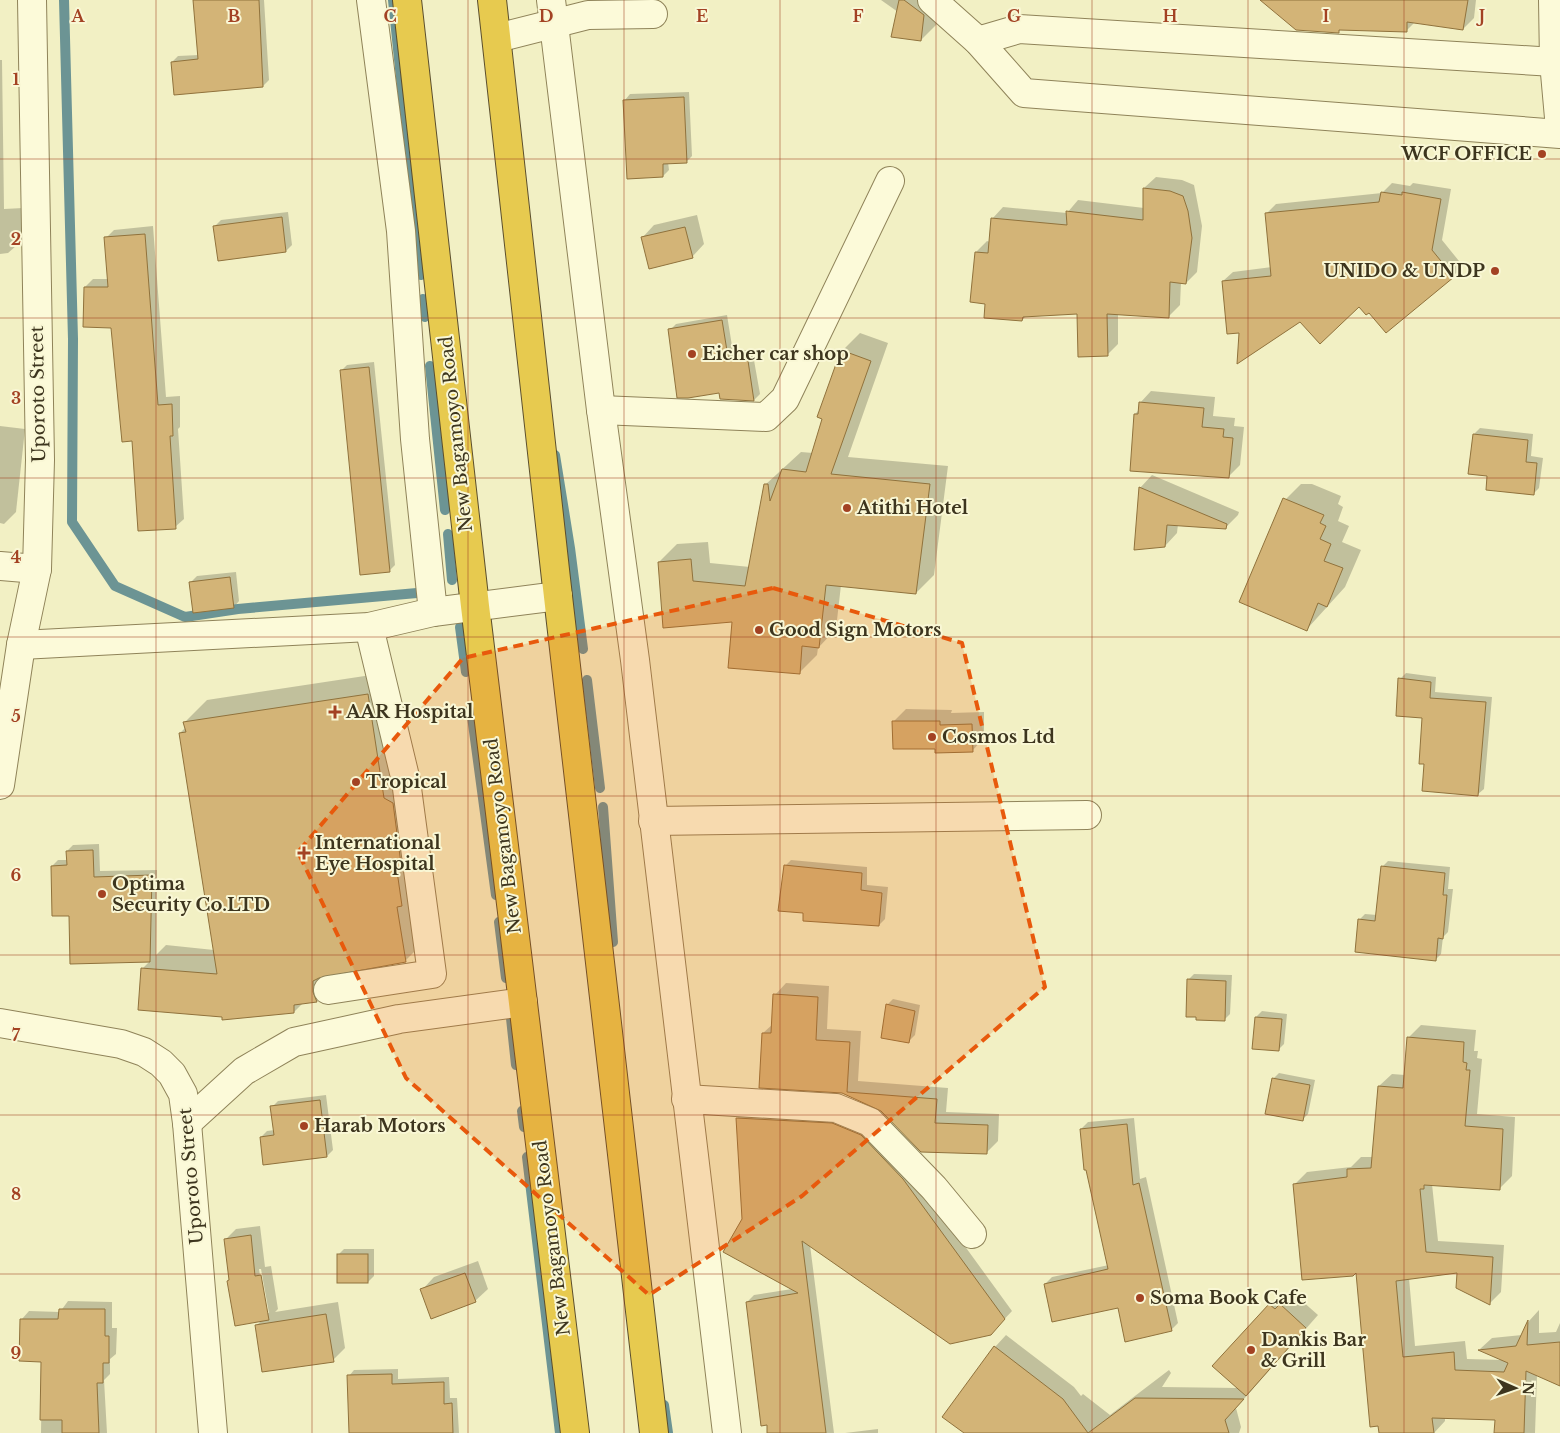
<svg xmlns="http://www.w3.org/2000/svg" width="1560" height="1433" font-family="'Libre Baskerville',serif">
<style>
.shadow{fill:#0003;fill-rule:evenodd}
.lines{fill:none;stroke-linecap:round;stroke-linejoin:round}
.stream{stroke:#6c9494;stroke-width:10}
.building{fill:#d3b477;stroke:#90723c}
.minor-casing{stroke:#8f8359;stroke-width:30}
.highway-casing{stroke:#5c4f2d;stroke-width:30}
.minor{stroke:#fcfad9;stroke-width:28}
.highway{stroke:#e7ca4f;stroke-width:28}
.marked{fill:#e8590c;fill-opacity:0.2;stroke:#e8590c;stroke-width:4;stroke-dasharray:10 6;stroke-linejoin:round}
.grid{fill:none;stroke:#a34223;stroke-width:1;stroke-opacity:0.55}
.poi-dot{fill:#a34223;stroke:#f9f7d5;stroke-width:2}
.labels{text-anchor:middle;stroke-width:4;stroke-linejoin:round;paint-order:stroke}
.poi-label{font-size:18px;font-weight:bold;fill:#3d351e;stroke:#f9f7d5;text-anchor:start}
.street-label{font-size:18px;fill:#3d351e;stroke:#f9f7d5}
.grid-label{font-size:16px;text-anchor:middle;font-weight:bold;fill:#a34223;stroke:#f9f7d5;stroke-width:4;stroke-linejoin:round;paint-order:stroke}
</style>
<rect width="100%" height="100%" fill="#f2f0c4"/>
<g class="shadow">
<polygon points="195,0 264,0 269,80 263,86 172,62 178,56 199,55"/>
<polygon points="881,0 942,0 940,21 921,40 898,12"/>
<polygon points="1262,0 1476,0 1474,18 1463,29 1415,22 1406,31 1341,29 1338,32"/>
<polygon points="0,60 2,60 4,209 23,208 25,238 8,253 0,254"/>
<polygon points="689,92 692,156 686,162 668,162 669,170 663,176 625,100 630,94"/>
<polygon points="1156,177 1182,180 1194,185 1202,226 1197,272 1186,283 1181,282 1180,305 1169,316 1118,314 1118,344 1107,355 1078,313 1026,316 1022,320 987,303 976,252 987,241 990,242 992,219 1003,207 1067,213 1078,200 1144,208 1144,188"/>
<polygon points="1392,183 1410,186 1413,183 1451,189 1442,240 1463,266 1453,276 1386,331 1369,311 1359,306 1241,331 1223,281 1233,272 1272,267 1266,214 1276,204 1382,193"/>
<polygon points="288,212 292,245 286,251 215,226 221,220"/>
<polygon points="697,215 704,244 692,257 642,238 654,225"/>
<polygon points="153,226 166,397 180,396 180,427 178,429 184,519 175,527 133,440 112,326 85,287 93,279 109,279 106,238 114,230"/>
<polygon points="727,315 733,352 752,349 760,394 754,400 670,330 676,324"/>
<polygon points="860,333 888,343 848,457 948,466 934,575 916,593 841,585 836,629 818,648 817,655 799,673 659,562 677,544 708,542 710,563 750,567 765,485 801,452 813,453 842,351"/>
<polygon points="374,362 395,565 389,571 341,371 347,365"/>
<polygon points="1151,391 1215,397 1213,416 1235,418 1234,426 1244,427 1240,465 1229,476 1135,414 1139,410 1140,403"/>
<polygon points="0,426 25,429 16,512 4,524 0,523"/>
<polygon points="1480,428 1533,434 1531,456 1543,458 1539,488 1533,494 1488,475 1474,434"/>
<polygon points="1152,475 1239,512 1238,515 1226,527 1178,524 1177,533 1165,546 1140,488"/>
<polygon points="1301,484 1312,484 1341,496 1338,504 1343,507 1338,521 1349,526 1342,542 1361,550 1345,587 1307,629 1282,503"/>
<polygon points="236,572 239,601 234,607 191,582 197,576"/>
<polygon points="391,672 428,938 405,961 337,973 339,978 316,1000 303,1003 294,1012 223,1016 143,968 150,961 71,962 70,914 52,866 58,860 68,860 67,851 73,845 99,844 100,871 157,870 156,955 166,945 214,950 180,733 186,727 184,723 207,700"/>
<polygon points="1406,673 1436,677 1435,692 1492,697 1484,789 1478,794 1426,763 1424,717 1400,679"/>
<polygon points="906,709 952,710 951,713 984,712 984,738 972,751 937,748 894,721"/>
<polygon points="791,860 867,867 867,885 888,887 885,919 879,925 785,866"/>
<polygon points="1388,861 1450,867 1448,889 1453,889 1448,932 1443,937 1441,954 1435,960 1359,920 1365,914 1377,915 1382,867"/>
<polygon points="1194,974 1232,975 1230,1014 1224,1020 1188,980"/>
<polygon points="786,983 829,986 827,1029 861,1031 858,1081 948,1088 946,1112 999,1114 998,1141 986,1153 842,1092 763,1033 773,1024 775,995"/>
<polygon points="893,999 920,1005 915,1035 909,1041 887,1005"/>
<polygon points="1262,1011 1287,1014 1284,1044 1278,1050 1256,1017"/>
<polygon points="1421,1025 1476,1030 1474,1051 1478,1051 1477,1058 1482,1059 1477,1114 1515,1117 1512,1176 1499,1189 1432,1184 1438,1241 1504,1245 1501,1292 1489,1304 1459,1271 1409,1278 1415,1346 1465,1341 1467,1359 1503,1360 1480,1349 1492,1338 1522,1335 1529,1321 1539,1310 1539,1333 1556,1332 1560,1323 1560,1385 1537,1375 1535,1433 1495,1433 1496,1419 1445,1417 1445,1421 1434,1433 1380,1433 1357,1270 1295,1184 1307,1172 1351,1167 1361,1157 1373,1157 1379,1086 1392,1074 1405,1075 1408,1038"/>
<polygon points="1279,1073 1315,1080 1308,1114 1302,1120 1273,1079"/>
<polygon points="326,1095 333,1150 327,1156 261,1137 267,1131 275,1130 272,1107 278,1101"/>
<polygon points="744,1111 840,1117 868,1128 911,1172 1012,1311 998,1326 810,1245 834,1433 769,1433 747,1302 754,1295 792,1289 743,1219 737,1118"/>
<polygon points="1134,1118 1140,1179 1146,1177 1178,1323 1171,1330 1119,1306 1045,1284 1052,1277 1109,1265 1081,1129 1088,1122"/>
<path d="M260,1226L265,1267L271,1266L278,1309L275,1312L338,1302L345,1348L333,1360L257,1325L262,1320L230,1280L226,1239L236,1229ZM259,1269H261L269,1313H266Z"/>
<polygon points="344,1249 374,1249 374,1276 368,1282 338,1255"/>
<polygon points="478,1261 488,1289 475,1301 422,1290 434,1277"/>
<polygon points="1282,1293 1288,1298 1293,1293 1318,1315 1236,1408 1241,1427 1239,1433 966,1433 944,1417 995,1347 1006,1335 1074,1387 1081,1396 1083,1394 1110,1415 1169,1370 1171,1373 1162,1387 1239,1388 1270,1305"/>
<polygon points="68,1301 112,1302 112,1328 117,1328 116,1354 110,1359 110,1374 104,1380 107,1433 41,1433 42,1360 22,1319 29,1311 60,1312"/>
<polygon points="398,1369 398,1379 449,1377 450,1398 457,1398 459,1433 350,1433 349,1376 354,1370"/>
<polygon points="878,1429 878,1433 845,1433"/>
</g>
<g class="lines">
<g class="stream">
<polyline points="64,0 73,339 72,522 115,586 185,617 238,609 417,593"/>
<polyline points="393,0 421,275"/>
<polyline points="423,299 425,317"/>
<polyline points="430,366 445,510"/>
<polyline points="555,455 570,548 583,649"/>
<polyline points="448,534 452,580"/>
<polyline points="460,627 466,672"/>
<polyline points="587,680 600,788"/>
<polyline points="471,709 496,895"/>
<polyline points="603,807 613,942"/>
<polyline points="499,922 506,978"/>
<polyline points="510,1009 516,1065"/>
<polyline points="522,1111 524,1127"/>
<polyline points="527,1157 560,1433"/>
<polyline points="664,1405 668,1433"/>
</g>
</g>
<g class="building">
<polygon points="193,0 259,0 263,87 174,95 171,62 198,59"/>
<polygon points="899,0 904,0 924,15 921,41 891,37"/>
<polygon points="1260,0 1468,0 1463,30 1407,22 1407,32 1339,30 1339,33 1296,30"/>
<polygon points="684,97 687,163 663,164 663,177 627,179 623,100"/>
<polygon points="1143,188 1170,191 1183,196 1188,211 1192,238 1186,284 1170,282 1169,318 1107,314 1108,356 1078,357 1077,314 1023,317 1022,321 984,318 985,304 970,302 975,252 988,253 991,218 1067,225 1066,211 1143,220"/>
<polygon points="1381,192 1402,195 1402,192 1441,199 1432,250 1454,277 1386,333 1369,313 1366,315 1359,307 1320,344 1300,322 1237,364 1239,333 1227,334 1222,281 1271,276 1265,213 1379,202"/>
<polygon points="282,217 286,252 218,261 213,226"/>
<polygon points="685,227 693,258 649,269 641,237"/>
<polygon points="145,234 158,405 172,404 173,436 170,436 176,529 138,531 132,441 122,442 111,328 83,327 84,287 108,287 104,237"/>
<polygon points="722,320 728,357 747,354 754,401 720,399 719,393 688,398 677,398 668,329"/>
<polygon points="841,350 871,361 831,474 930,484 916,594 826,585 819,648 802,646 800,674 728,668 732,622 663,628 658,562 691,559 693,581 745,586 764,484 768,484 770,501 782,469 806,472 822,419 817,417"/>
<polygon points="369,367 390,572 360,575 340,370"/>
<polygon points="1139,402 1204,408 1202,427 1224,429 1223,437 1233,438 1229,478 1130,471 1134,414 1138,414"/>
<polygon points="1473,434 1528,440 1526,462 1537,463 1534,495 1486,490 1487,476 1468,474"/>
<polygon points="1139,487 1227,524 1226,529 1167,525 1165,547 1134,550"/>
<polygon points="1283,498 1324,515 1320,523 1326,526 1320,539 1331,544 1324,561 1343,568 1327,607 1318,603 1307,631 1239,602"/>
<polygon points="230,577 234,608 193,613 189,582"/>
<polygon points="1398,678 1431,682 1430,698 1486,702 1478,796 1422,791 1424,764 1419,764 1422,718 1396,716"/>
<polygon points="368,694 384,798 393,803 401,864 397,871 402,906 397,907 406,962 319,978 313,981 313,992 317,1002 294,1005 294,1013 222,1020 222,1017 138,1010 141,968 217,974 179,733 186,732 183,722"/>
<polygon points="892,721 940,721 940,725 972,724 973,752 935,753 935,749 893,749"/>
<polygon points="93,850 94,877 152,875 150,962 70,964 69,916 52,916 51,866 67,865 66,851"/>
<polygon points="784,865 862,873 861,890 882,893 879,926 803,921 803,913 778,911"/>
<polygon points="1381,866 1445,873 1443,895 1447,895 1443,939 1438,938 1436,961 1355,952 1358,919 1375,921"/>
<polygon points="1187,979 1226,981 1225,1021 1196,1020 1196,1017 1186,1017"/>
<polygon points="773,994 818,997 816,1040 850,1042 847,1092 937,1099 935,1123 988,1125 987,1154 921,1152 881,1111 842,1093 759,1088 762,1033 771,1033"/>
<polygon points="886,1004 915,1011 909,1043 881,1038"/>
<polygon points="1255,1017 1282,1019 1279,1051 1252,1049"/>
<polygon points="1407,1037 1464,1042 1463,1062 1467,1063 1466,1070 1470,1070 1465,1126 1503,1129 1500,1190 1424,1185 1424,1189 1420,1189 1426,1252 1493,1257 1490,1305 1456,1288 1457,1273 1396,1281 1403,1357 1454,1352 1455,1370 1504,1372 1508,1363 1478,1350 1516,1346 1528,1320 1527,1345 1560,1342 1560,1386 1526,1371 1524,1433 1494,1433 1495,1420 1432,1418 1434,1433 1379,1433 1378,1426 1370,1427 1356,1273 1353,1276 1302,1280 1293,1184 1347,1177 1347,1169 1371,1168 1378,1086 1403,1088"/>
<polygon points="1272,1078 1310,1085 1303,1121 1265,1114"/>
<polygon points="320,1100 327,1157 263,1165 260,1137 274,1135 270,1106"/>
<polygon points="736,1118 832,1123 861,1135 903,1179 1005,1319 991,1335 950,1344 802,1241 826,1433 767,1433 767,1425 761,1426 746,1302 798,1293 723,1252 742,1219"/>
<polygon points="1127,1124 1133,1185 1139,1183 1172,1331 1125,1342 1118,1308 1052,1322 1044,1284 1108,1269 1086,1170 1084,1170 1080,1129"/>
<polygon points="251,1235 255,1276 261,1275 269,1320 235,1326 227,1281 229,1280 224,1239"/>
<rect x="337" y="1254" width="31" height="29"/>
<polygon points="465,1273 476,1302 431,1319 420,1289"/>
<polygon points="1269,1304 1275,1309 1280,1304 1306,1328 1246,1396 1212,1366"/>
<polygon points="59,1309 105,1309 105,1336 109,1336 109,1363 103,1363 103,1383 97,1383 99,1433 62,1433 62,1420 40,1420 41,1362 19,1361 20,1319 58,1319"/>
<polygon points="326,1314 334,1362 262,1372 255,1325"/>
<polygon points="994,1346 1063,1399 1088,1433 1135,1398 1244,1399 1225,1420 1229,1433 964,1433 942,1417"/>
<polygon points="392,1374 392,1384 444,1382 444,1404 452,1403 453,1433 349,1433 347,1375"/>
</g>
<g class="lines">
<g class="minor-casing">
<g id="minor">
<polyline points="371,0 401,231 415,439 433,612"/>
<polyline points="551,0 601,410 635,660 727,1433"/>
<polyline points="932,0 978,41 1024,93 1560,134"/>
<polyline points="1553,0 1554,62 1560,129"/>
<polyline points="497,38 588,15 653,14"/>
<polyline points="978,41 1019,29 1554,62"/>
<polyline points="601,410 766,417 785,399 890,181"/>
<polyline points="0,566 37,569"/>
<polyline points="21,645 369,627 433,612 558,596"/>
<polyline points="0,785 21,645 37,569 40,460 32,0"/>
<polyline points="653,821 1087,815"/>
<polyline points="328,990 432,974 406,781 369,627"/>
<polyline points="0,1023 121,1044 144,1052 161,1063 172,1074 183,1094 187,1123 213,1433"/>
<polyline points="686,1099 836,1108 870,1122 934,1188 972,1234"/>
<polyline points="187,1123 244,1071 294,1042 399,1019 523,1002"/>
</g>
</g>
<g class="highway-casing">
<g id="highway">
<polyline points="407,0 475,606 575,1433"/>
<polyline points="492,0 556,579 654,1433"/>
</g>
</g>
<use href="#minor" class="minor"/>
<use href="#highway" class="highway"/>
</g>
<path class="marked" d="M773,588L962,643L1045,987L802,1196L649,1295L406,1078L298,852L463,658Z"/>
<path class="grid" d="M156,0V1433M312,0V1433M468,0V1433M624,0V1433M780,0V1433M936,0V1433M1092,0V1433M1248,0V1433M1404,0V1433M0,159H1560M0,318H1560M0,478H1560M0,637H1560M0,796H1560M0,955H1560M0,1115H1560M0,1274H1560"/>
<g class="poi-dot">
<circle cx="1542" cy="154" r="5"/>
<circle cx="1495" cy="271" r="5"/>
<circle cx="692" cy="354" r="5"/>
<circle cx="847" cy="508" r="5"/>
<circle cx="759" cy="630" r="5"/>
<path d="M332.5 704.5h5v5h5v5h-5v5h-5v-5h-5v-5h5z"/>
<circle cx="932" cy="737" r="5"/>
<circle cx="356" cy="782" r="5"/>
<path d="M301.5 845.5h5v5h5v5h-5v5h-5v-5h-5v-5h5z"/>
<circle cx="102" cy="894" r="5"/>
<circle cx="304" cy="1126" r="5"/>
<circle cx="1140" cy="1298" r="5"/>
<circle cx="1251" cy="1350" r="5"/>
</g>
<g class="labels">
<g class="poi-label">
<text x="1532" y="160" text-anchor="end">WCF OFFICE</text>
<text x="1485" y="277" text-anchor="end">UNIDO &amp; UNDP</text>
<text x="702" y="360">Eicher car shop</text>
<text x="857" y="514">Atithi Hotel</text>
<text x="769" y="636">Good Sign Motors</text>
<text x="346" y="718">AAR Hospital</text>
<text x="942" y="743">Cosmos Ltd</text>
<text x="366" y="788">Tropical</text>
<text x="315" y="849">International<tspan x="315" dy="21">Eye Hospital</tspan></text>
<text x="112" y="890">Optima<tspan x="112" dy="21">Security Co.LTD</tspan></text>
<text x="314" y="1132">Harab Motors</text>
<text x="1150" y="1304">Soma Book Cafe</text>
<text x="1261" y="1346">Dankis Bar<tspan x="1261" dy="21">&amp; Grill</tspan></text>
</g>
<g class="street-label">
<text transform="translate(38 394) rotate(-91)" y="6">Uporoto Street</text>
<text transform="translate(456 434) rotate(-96)" y="6">New Bagamoyo Road</text>
<text transform="translate(503 836) rotate(-97)" y="6">New Bagamoyo Road</text>
<text transform="translate(191 1176) rotate(-95)" y="6">Uporoto Street</text>
<text transform="translate(552 1238) rotate(-97)" y="6">New Bagamoyo Road</text>
</g>
</g>
<g class="grid-label">
<text x="78" y="22">A</text>
<text x="234" y="22">B</text>
<text x="390" y="22">C</text>
<text x="546" y="22">D</text>
<text x="702" y="22">E</text>
<text x="858" y="22">F</text>
<text x="1014" y="22">G</text>
<text x="1170" y="22">H</text>
<text x="1326" y="22">I</text>
<text x="1482" y="22">J</text>
<text x="16" y="85">1</text>
<text x="16" y="245">2</text>
<text x="16" y="404">3</text>
<text x="16" y="563">4</text>
<text x="16" y="722">5</text>
<text x="16" y="881">6</text>
<text x="16" y="1041">7</text>
<text x="16" y="1200">8</text>
<text x="16" y="1359">9</text>
</g>
<g transform="translate(1515 1388) rotate(92)" stroke="#f9f7d5" stroke-width="4" paint-order="stroke">
<path d="M0-4L9 19L0 12L-9 19Z" fill="#3d351e"/>
<text y="-8" font-size="14" font-weight="bold" text-anchor="middle" fill="#3d351e">N</text>
</g>
</svg>
